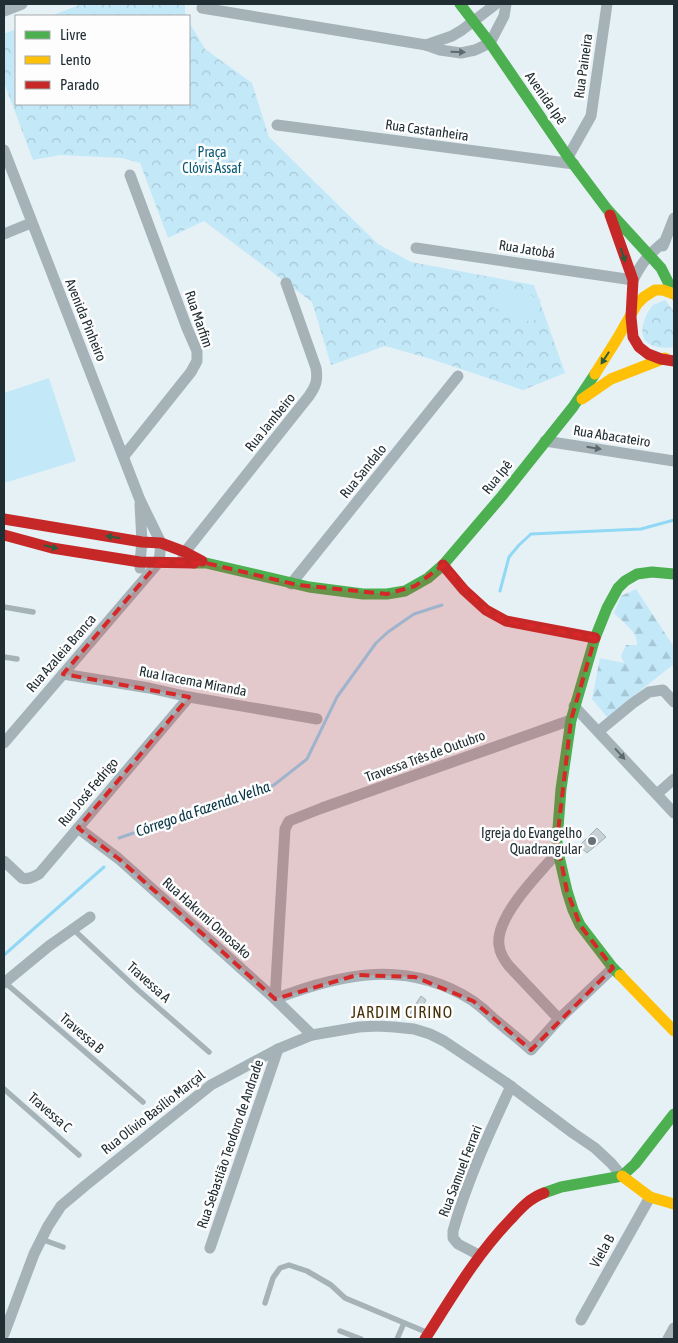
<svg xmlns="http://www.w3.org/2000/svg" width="678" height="1343" font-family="'Asap Condensed',sans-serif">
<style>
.forest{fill:url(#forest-firs)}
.park{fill:url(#park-crowns)}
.garden{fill:#c3e8f8}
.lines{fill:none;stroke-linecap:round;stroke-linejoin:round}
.stream{stroke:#91d8f5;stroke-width:3}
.building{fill:#c7d2d7;stroke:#a3aeb2}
.lane{stroke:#a5b2b7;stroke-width:5.5}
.street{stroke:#a5b2b7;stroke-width:11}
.fast{stroke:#4caf50;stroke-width:11}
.slow{stroke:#ffc107;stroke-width:11}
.jam{stroke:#c62828;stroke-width:11}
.oneway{fill:#5c696e}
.oneway2{fill:#305b3d}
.marked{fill:#d62828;fill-opacity:0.2;stroke:#d62828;stroke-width:4;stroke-dasharray:10 6;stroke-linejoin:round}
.poi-dot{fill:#667277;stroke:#fdfdfd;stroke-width:2}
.labels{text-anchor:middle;stroke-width:5;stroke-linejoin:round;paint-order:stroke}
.street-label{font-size:14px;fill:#212e33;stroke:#fdfdfd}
.park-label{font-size:14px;fill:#095b75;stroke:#fdfdfd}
.poi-label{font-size:14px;fill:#212e33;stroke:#fdfdfd;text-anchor:end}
.water-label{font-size:15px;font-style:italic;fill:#043342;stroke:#fdfdfd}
.quarter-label{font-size:16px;letter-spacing:1px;fill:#47310b;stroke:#fdfdfd}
</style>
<defs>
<pattern id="forest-firs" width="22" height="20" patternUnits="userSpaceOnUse" patternTransform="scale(1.25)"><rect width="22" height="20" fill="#c3e8f8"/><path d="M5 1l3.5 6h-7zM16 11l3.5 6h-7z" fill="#a7c7d5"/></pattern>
<pattern id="park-crowns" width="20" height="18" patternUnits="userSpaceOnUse" patternTransform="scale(1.25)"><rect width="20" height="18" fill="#c3e8f8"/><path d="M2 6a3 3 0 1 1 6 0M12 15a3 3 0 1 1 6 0" fill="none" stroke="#a7c7d5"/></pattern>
</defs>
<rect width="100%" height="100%" fill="#e6f1f6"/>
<path class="forest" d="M636,589L674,647V664L627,701L608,718L592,699L600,658L624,663L621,656L626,645H637C638,631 623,623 614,613L621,596Z"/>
<g class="park">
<polygon points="82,4 184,4 186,16 50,16"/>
<polygon points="189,22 205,49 252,83 269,137 378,244 411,262 534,285 565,373 523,390 431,359 385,346 331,365 312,302 204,221 168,238 140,163 122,158 60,155 33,160 4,82 4,34 16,29 16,104 189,104"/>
<path d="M665,300L674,312V347C654,350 635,343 645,319C646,314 650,309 653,305Z"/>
</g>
<g class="garden">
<polygon points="501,283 541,300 533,323 492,307"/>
<polygon points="49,378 76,461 4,483 4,393"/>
</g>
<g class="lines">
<g class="stream">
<polyline points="500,591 509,557 519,545 531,534 641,529 674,520"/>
<polyline points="119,838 274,785 307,759 337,697 376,643 388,632 414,614 442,605"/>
<polyline points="4,955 104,867"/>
</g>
</g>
<g class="building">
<polygon points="597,828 606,837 587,853 579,846"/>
<polygon points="421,996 426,1000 416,1017 410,1013"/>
</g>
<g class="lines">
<g class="lane">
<polyline points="4,607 33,612"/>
<polyline points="4,657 17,659"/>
<polyline points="74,930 138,990 209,1052"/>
<polyline points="5,981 9,986 143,1102"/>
<polyline points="4,1089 79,1155"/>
<polyline points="41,1239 63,1247"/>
<polyline points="265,1303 273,1278 280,1268 289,1265 307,1271 331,1285 345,1298 426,1332"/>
<polyline points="340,1331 361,1339"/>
<polyline points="397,1339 404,1323"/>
</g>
<g class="street">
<polyline points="202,8 426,45 440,50 461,53 475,50 490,43 504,16 506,4"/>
<polyline points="4,11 22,4"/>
<polyline points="426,45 452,36 462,30 496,4"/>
<polyline points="277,125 574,164"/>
<polyline points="4,150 140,500 161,543 159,562 4,743"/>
<polyline points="568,157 591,116 607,4"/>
<polyline points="4,234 31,223"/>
<polyline points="663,246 674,218"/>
<path d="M416,248L633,280C642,262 649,254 665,241"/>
<polyline points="545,441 674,461"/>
<polyline points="124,456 191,372 197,361 197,351 187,328 130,175"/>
<polyline points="140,504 142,542 140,562 140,568"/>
<path d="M183,558L185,552L309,396C316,386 318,380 316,368L286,283"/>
<polyline points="291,584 458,376"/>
<polyline points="63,674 149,688 189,697 317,719"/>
<polyline points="574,706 674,813"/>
<path d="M571,720L322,808L289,821L285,829L275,999C342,973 408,959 473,1001C480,1006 487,1012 493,1018C506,1029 519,1039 531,1050L559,1019L613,968"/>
<polyline points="599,731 633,703 649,692 663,690 674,702"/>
<polyline points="657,794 674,779"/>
<polyline points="78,828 119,859 275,999 312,1035"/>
<path d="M558,852C540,872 495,917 499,945C500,954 504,960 509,966L559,1019"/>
<path d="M4,861L22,878C28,880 33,877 39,874L189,697"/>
<polyline points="4,983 49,946 90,917"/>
<polyline points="210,1248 278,1049"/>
<path d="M479,1255L458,1244L453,1238V1231C467,1181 489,1133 511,1086"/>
<polyline points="581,1320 650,1197"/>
<polyline points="4,1334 34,1254 48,1226 61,1206 86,1185 211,1085 278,1049 312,1035 359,1027 377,1026 394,1027 414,1029 430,1034 444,1041 505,1082 573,1133 595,1148 611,1163 622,1176"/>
<polyline points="668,1339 674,1328"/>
</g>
<g class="fast">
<polyline points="460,4 490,43 568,157 607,209 661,268 674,294"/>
<polyline points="194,563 206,563 309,587 363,594 387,594 405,591 428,578 443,565 502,496 573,407 595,374"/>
<polyline points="620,975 613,968 580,925 573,910 567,891 558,852 557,841 561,789 571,720 595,638 607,608 618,588 625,581 637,574 652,572 674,574"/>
<polyline points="544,1193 561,1187 622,1176 635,1164 674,1114"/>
</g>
<g class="slow">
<polyline points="595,374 617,339 637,304 644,297 655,290 663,290 674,294"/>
<polyline points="582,399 611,379 665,358"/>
<polyline points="620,975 674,1031"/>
<polyline points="622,1176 650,1197 674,1204"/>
</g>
<g class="jam">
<polyline points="610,215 633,280 631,317 633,337 639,347 648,354 661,359 674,361"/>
<polyline points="4,519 142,542 161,543 185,552 202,561"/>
<polyline points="4,535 52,548 140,562 194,563"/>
<polyline points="443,565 464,590 486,610 506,621 595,638"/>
<path d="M425,1339C452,1297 476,1255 511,1219C521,1208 530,1198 544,1193"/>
</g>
</g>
<defs><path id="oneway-solid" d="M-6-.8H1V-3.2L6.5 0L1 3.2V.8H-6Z" transform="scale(1.25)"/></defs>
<g class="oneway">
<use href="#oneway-solid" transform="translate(458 52) rotate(2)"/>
<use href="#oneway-solid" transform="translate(594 448) rotate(9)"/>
<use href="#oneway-solid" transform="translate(620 754) rotate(48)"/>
</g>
<g class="oneway2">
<use href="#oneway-solid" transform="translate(623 255) rotate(71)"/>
<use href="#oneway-solid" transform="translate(605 358) rotate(123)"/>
<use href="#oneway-solid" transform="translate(113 537) rotate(-171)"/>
<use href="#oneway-solid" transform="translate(51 547) rotate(13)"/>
</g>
<path class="marked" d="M159,562L206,563L298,585L387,594L415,586L443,565L486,610L506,621L595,638L571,720L557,841L567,891L580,925L613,968L531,1050L473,1001L415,977L357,975L275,999L119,859L78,828L189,697L63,674Z"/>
<circle class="poi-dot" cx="592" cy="841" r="5"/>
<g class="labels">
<g class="street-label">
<text transform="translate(583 66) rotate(-82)" y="5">Rua Paineira</text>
<text transform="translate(546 98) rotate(55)" y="5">Avenida Ipê</text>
<text transform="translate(427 130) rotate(8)" y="5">Rua Castanheira</text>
<text transform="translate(527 249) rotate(9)" y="5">Rua Jatobá</text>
<text transform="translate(199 319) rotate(71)" y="5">Rua Marfim</text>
<text transform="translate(86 320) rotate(68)" y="5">Avenida Pinheiro</text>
<text transform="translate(270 422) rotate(-51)" y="5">Rua Jambeiro</text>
<text transform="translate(612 436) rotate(9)" y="5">Rua Abacateiro</text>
<text transform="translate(363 471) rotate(-51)" y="5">Rua Sandalo</text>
<text transform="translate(497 477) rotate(-51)" y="5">Rua Ipê</text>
<text transform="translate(61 653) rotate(-49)" y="5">Rua Azaleia Branca</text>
<text transform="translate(193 681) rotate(11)" y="5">Rua Iracema Miranda</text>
<text transform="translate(425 756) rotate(-20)" y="5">Travessa Três de Outubro</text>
<text transform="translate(88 792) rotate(-50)" y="5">Rua José Fedrigo</text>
<text transform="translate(207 918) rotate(42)" y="5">Rua Hakumi Omosako</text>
<text transform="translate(149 982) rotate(42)" y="5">Travessa A</text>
<text transform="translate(82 1033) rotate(41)" y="5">Travessa B</text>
<text transform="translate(50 1112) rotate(41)" y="5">Travessa C</text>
<text transform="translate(153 1112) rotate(-38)" y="5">Rua Olívio Basílio Marçal</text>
<text transform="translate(230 1144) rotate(-71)" y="5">Rua Sebastião Teodoro de Andrade</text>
<text transform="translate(460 1171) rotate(-69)" y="5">Rua Samuel Ferrari</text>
<text transform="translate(602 1251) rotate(-61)" y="5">Viela B</text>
</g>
<g class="park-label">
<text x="212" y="157">Praça<tspan x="212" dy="16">Clóvis Assaf</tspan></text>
</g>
<g class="poi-label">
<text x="582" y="838">Igreja do Evangelho<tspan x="582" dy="16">Quadrangular</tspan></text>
</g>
<g class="water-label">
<text transform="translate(203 809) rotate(-19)" y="5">Córrego da Fazenda Velha</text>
</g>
<g class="quarter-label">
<text x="402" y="1018">JARDIM CIRINO</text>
</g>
</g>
<rect width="678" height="1343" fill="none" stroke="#212e33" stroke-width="10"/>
<rect x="15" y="15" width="175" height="90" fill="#fdfdfd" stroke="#a5aaac"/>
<rect x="25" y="31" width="25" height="8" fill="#4caf50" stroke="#a5aaac"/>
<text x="60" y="40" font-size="15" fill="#212e33">Livre</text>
<rect x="25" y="56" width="25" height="8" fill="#ffc107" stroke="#a5aaac"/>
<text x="60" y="65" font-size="15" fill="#212e33">Lento</text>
<rect x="25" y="81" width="25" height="8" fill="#c62828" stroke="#a5aaac"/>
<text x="60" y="90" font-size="15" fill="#212e33">Parado</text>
</svg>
